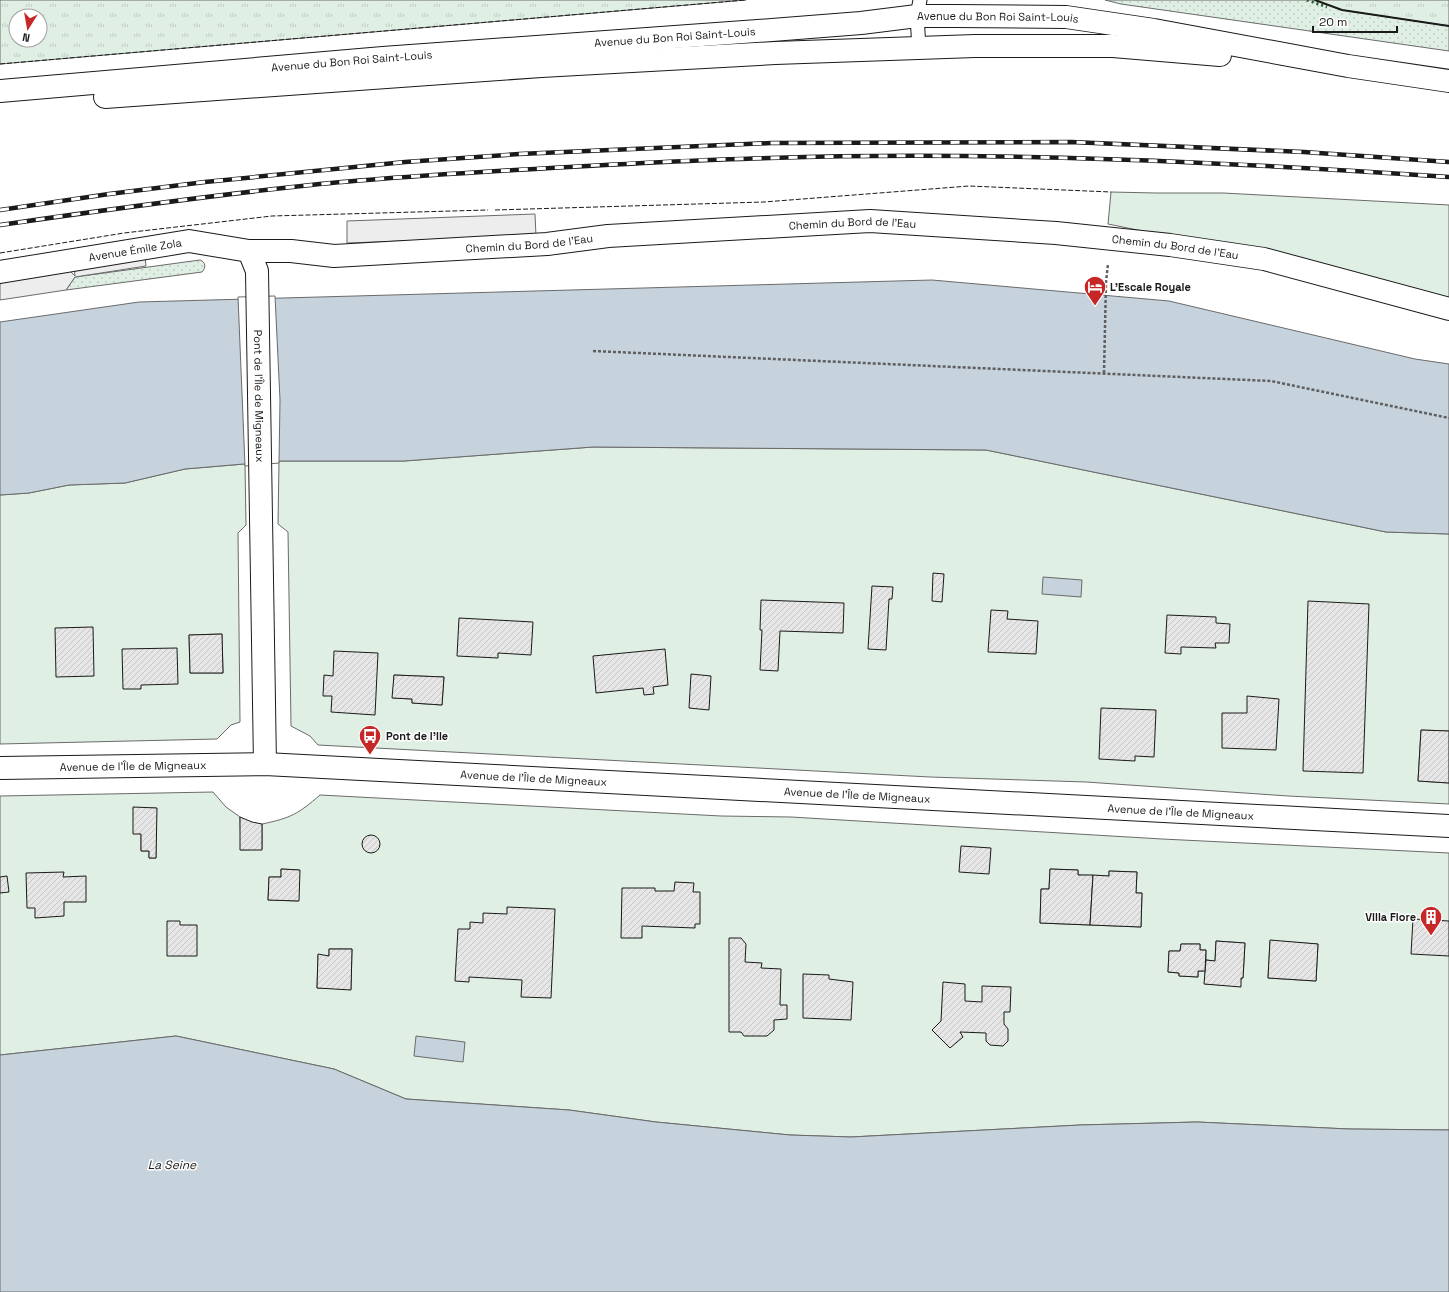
<svg xmlns="http://www.w3.org/2000/svg" width="1449" height="1292" font-family="'Space Grotesk',sans-serif">
<style>
.grass{fill:url(#grass-dots);stroke:#6a6a6a}
.park{fill:url(#park-tufts);stroke:#6a6a6a;fill-rule:evenodd}
.garden{fill:#e0efe3;stroke:#6a6a6a;fill-rule:evenodd}
.parking{fill:#ededed;stroke:#6a6a6a}
.water{fill:#c6d2dc;stroke:#6a6a6a}
.pier{fill:#fff;stroke:#6a6a6a}
.building{fill:url(#building-hatch);stroke:#1a1a1a}
.lines{fill:none;stroke-linecap:round;stroke-linejoin:round}
.service-casing{stroke:#1a1a1a;stroke-width:15}
.minor-casing{stroke:#1a1a1a;stroke-width:24}
.primary-casing{stroke:#1a1a1a;stroke-width:24}
.path{stroke:#5f5f5f;stroke-width:2.5;stroke-dasharray:3 2;stroke-linecap:butt}
.service{stroke:#fff;stroke-width:13}
.minor{stroke:#fff;stroke-width:22}
.primary{stroke:#fff;stroke-width:22}
.rail-casing{stroke:#1a1a1a;stroke-width:4.5}
.rail{stroke:#fff;stroke-width:3;stroke-dasharray:9;stroke-linecap:butt}
.hedge{stroke:#2b5a34;stroke-width:3;stroke-dasharray:2 3;stroke-linecap:butt}
.fence{stroke:#1a1a1a;stroke-width:1;stroke-dasharray:5 2;stroke-linecap:butt}
.wall{stroke:#1a1a1a;stroke-width:2}
.labels{text-anchor:middle;stroke-width:3;stroke-linejoin:round;paint-order:stroke}
.street-label{font-size:11px;fill:#1a1a1a;stroke:#fff}
.poi-label{font-size:11px;font-weight:bold;fill:#1a1a1a;stroke:#fff;text-anchor:start}
.water-label{font-size:12px;font-style:italic;fill:#1a1a1a;stroke:#fff}
</style>
<defs>
<pattern id="grass-dots" width="8" height="8" patternUnits="userSpaceOnUse"><rect width="8" height="8" fill="#e0efe3"/><path d="M2 2h.1M6 6h.1" fill="none" stroke="#c0ccc2" stroke-width="1.8" stroke-linecap="round"/></pattern>
<pattern id="park-tufts" width="24" height="20" patternUnits="userSpaceOnUse"><rect width="24" height="20" fill="#e0efe3"/><path d="M3 7l-1-3M5 7V3M7 7l1-3M15 17l-1-3M17 17v-4M19 17l1-3" fill="none" stroke="#c0ccc2"/></pattern>
<pattern id="building-hatch" width="6" height="6" patternUnits="userSpaceOnUse"><rect width="6" height="6" fill="#e6e6e6"/><path d="M-1 1l2-2M0 6l6-6M5 7l2-2" fill="none" stroke="#c5c5c5"/></pattern>
</defs>
<rect width="100%" height="100%" fill="#fff"/>
<g class="grass">
<polygon points="1105,0 1315,0 1342,10 1449,26 1449,51 1121,4"/>
<path d="M200,260C206,262 206,268 202,272L66,290L75,277Z"/>
</g>
<g class="park">
<path d="M0,0H746L0,64ZM16,16H40V40H16Z"/>
<polygon points="1315,0 1449,0 1449,26 1342,10"/>
</g>
<g class="garden">
<polygon points="1111,192 1156,193 1223,193 1449,205 1449,303 1172,237 1108,224"/>
<path d="M593,447L986,450L1386,532L1449,534V731L1421,730L1418,781L1449,783V804L1288,796L1086,782L930,777L318,745L310,736L291,726L288,532L278,524L279,461H404ZM394,675L444,677L442,705L412,703V699L393,698Z"/>
<path d="M245,464L246,525L238,533L240,722L231,725L217,739L0,744V495L29,493L69,485L125,483L185,469ZM222,634L223,673H190L189,635Z"/>
<path d="M213,792L226,807L240,817L241,850L262,849V824C291,818 298,814 320,795L721,816L791,817L1162,839L1449,853V1130L1349,1129L1197,1122L1080,1125L851,1137L790,1135L656,1122L569,1110L406,1099L334,1069L176,1036L0,1055V796ZM133,808H156V858H149V851H141V834ZM281,869L299,870L298,901L268,900L269,877H281ZM1050,869L1078,870V875L1109,876V871L1137,872L1136,893H1142L1141,927L1040,923L1041,889H1049ZM1216,941L1245,943L1243,978H1241L1240,986L1205,984V971H1198V977L1179,976V973L1168,972L1169,951H1180L1181,944H1200V950H1206V960L1215,961ZM1270,941L1318,944L1316,981L1268,978ZM329,949H352L351,989L317,988L318,955L329,956Z"/>
</g>
<g class="parking">
<polygon points="535,214 536,236 347,243 347,221"/>
<polygon points="145,257 146,266 75,277 66,290 0,300 0,278 66,267 75,276 74,267"/>
</g>
<g class="water">
<polygon points="932,280 1169,301 1415,359 1449,364 1449,534 1386,532 986,450 593,447 404,461 279,461 185,469 125,483 69,485 29,493 0,495 0,322 139,302"/>
<polygon points="1043,577 1082,580 1081,597 1042,594"/>
<polygon points="176,1036 334,1069 406,1099 569,1110 656,1122 790,1135 851,1137 1080,1125 1197,1122 1349,1129 1449,1130 1449,1292 0,1292 0,1055"/>
<polygon points="416,1036 465,1042 463,1062 414,1056"/>
</g>
<polygon class="pier" points="275,296 280,400 279,463 245,466 238,297"/>
<g class="building">
<polygon points="933,573 944,574 942,602 932,601"/>
<polygon points="872,586 893,587 892,599 889,599 886,650 868,649"/>
<polygon points="761,600 844,603 843,633 780,631 778,671 760,670 762,630 760,630"/>
<polygon points="1308,601 1369,604 1363,773 1303,771"/>
<polygon points="991,610 1008,611 1007,619 1038,621 1036,654 988,652"/>
<polygon points="1167,615 1216,617 1216,623 1230,624 1229,643 1215,643 1216,648 1181,647 1181,654 1165,653"/>
<polygon points="459,618 533,622 531,655 498,653 498,658 457,656"/>
<polygon points="93,627 94,676 56,677 55,628"/>
<polygon points="222,634 223,673 190,673 189,635"/>
<polygon points="177,648 178,684 141,685 141,689 123,689 122,649"/>
<polygon points="665,649 668,685 653,687 654,694 644,695 643,688 596,693 593,656"/>
<polygon points="334,651 378,653 375,715 331,712 332,696 323,696 324,675 333,676"/>
<polygon points="691,674 711,676 709,710 689,708"/>
<polygon points="394,675 444,677 442,705 412,703 412,699 392,698"/>
<polygon points="1247,696 1279,699 1276,750 1222,748 1222,713 1247,713"/>
<polygon points="1101,708 1156,710 1154,757 1135,756 1135,761 1099,759"/>
<polygon points="1421,730 1449,731 1449,783 1418,781"/>
<polygon points="133,807 157,808 156,858 149,858 149,851 141,851 141,834 133,834"/>
<polygon points="240,817 252,822 262,824 262,850 240,850"/>
<circle cx="371" cy="844" r="9"/>
<polygon points="961,846 991,848 989,874 959,872"/>
<polygon points="281,869 300,870 299,901 268,900 269,877 281,877"/>
<polygon points="1050,869 1078,870 1078,875 1093,875 1090,925 1040,923 1041,889 1049,889"/>
<polygon points="1109,871 1137,872 1136,893 1142,893 1141,927 1090,925 1093,875 1109,876"/>
<polygon points="64,872 63,877 86,876 86,902 64,902 64,916 35,918 35,908 27,908 26,873"/>
<polygon points="7,876 9,892 0,893 0,877"/>
<polygon points="675,882 694,883 693,892 700,892 700,924 695,924 695,928 642,926 642,938 621,938 622,888 655,888 655,891 674,891"/>
<polygon points="507,907 555,909 551,998 521,997 522,980 469,977 469,982 455,981 458,929 470,929 470,922 483,923 483,913 507,914"/>
<polygon points="1413,919 1449,921 1449,956 1411,954"/>
<polygon points="167,921 180,921 180,925 197,925 197,956 167,956"/>
<polygon points="729,938 741,938 746,944 745,962 762,963 761,968 781,969 780,1005 787,1005 787,1019 774,1020 774,1030 767,1036 744,1036 741,1032 729,1032"/>
<polygon points="1270,940 1318,944 1316,981 1268,978"/>
<polygon points="1216,941 1245,943 1243,978 1241,978 1241,987 1204,984 1206,960 1215,961"/>
<polygon points="1181,944 1200,944 1200,950 1206,950 1205,971 1198,971 1198,977 1179,976 1179,973 1168,972 1169,951 1180,951"/>
<polygon points="329,949 352,949 351,990 317,988 318,954 329,956"/>
<polygon points="803,974 829,975 829,979 853,982 851,1020 803,1018"/>
<polygon points="943,982 965,984 965,1001 982,1002 982,986 1011,987 1010,1012 1004,1012 1004,1024 1008,1029 1008,1041 1003,1046 990,1045 986,1041 986,1033 960,1032 963,1037 950,1048 932,1030 941,1021"/>
</g>
<g class="lines">
<g class="service-casing">
<polyline id="service" points="919,48 917,16 920,0"/>
</g>
<g class="minor-casing">
<g id="minor">
<path id="s1" d="M249,251H291L334,256L547,244L608,236L870,221L1056,233L1170,245L1264,259L1449,309"/>
<path id="s2" d="M0,272L189,241L249,251L257,271L265,764"/>
<path id="s3" d="M0,768L265,764L1449,826"/>
</g>
</g>
<g class="primary-casing">
<g id="primary">
<path id="s4" d="M0,91L383,58L772,30L861,23L917,16H954L1066,17L1154,30L1348,66L1449,81"/>
<polyline points="105,97 541,66 775,53 975,46 1113,46 1220,55"/>
</g>
</g>
<g class="path">
<polyline points="593,351 1271,381 1449,418"/>
<polyline points="1104,373 1106,282 1108,264"/>
</g>
<use href="#service" class="service"/>
<use href="#minor" class="minor"/>
<use href="#primary" class="primary"/>
<g class="rail-casing">
<g id="rail">
<polyline points="0,210 109,194 205,182 405,162 519,154 771,143 1071,142 1304,152 1449,162"/>
<path d="M0,225C104,210 207,196 311,185C379,178 447,174 515,170C600,165 685,160 770,158C997,151 1223,162 1449,177"/>
</g>
</g>
<use href="#rail" class="rail"/>
<polyline class="hedge" points="1307,0 1327,7"/>
<g class="fence">
<polyline points="0,64 745,0"/>
<polyline points="495,210 764,202 969,186 1111,192"/>
<polyline points="0,253 124,233 272,216 488,210"/>
</g>
<polyline class="wall" points="1315,0 1342,10 1449,26"/>
</g>
<defs>
<g id="hotel-pin" transform="scale(1.15)"><path d="M0 17L-7.5 6A9.5 9.5 0 1 1 7.5 6Z" fill="#c62828" stroke="#fff"/><path d="M-6-4.5h1.5V1H6V5H4.5V3h-9V5H-6ZM-4 0a1.8 1.8 0 1 1 3.6 0ZM.5 0V-2.5h3Q6-2.5 6 0Z" fill="#fff"/></g>
<g id="bus-pin" transform="scale(1.15)"><path d="M0 17L-7.5 6A9.5 9.5 0 1 1 7.5 6Z" fill="#c62828" stroke="#fff"/><path d="M-5-6H5V4H4V6H2V4H-2V6H-4V4H-5ZM-3.5-4V0h7V-4ZM-3.5 1.2v1.5H-2V1.2ZM2 1.2v1.5H3.5V1.2Z" fill="#fff"/></g>
<g id="building-pin" transform="scale(1.15)"><path d="M0 17L-7.5 6A9.5 9.5 0 1 1 7.5 6Z" fill="#c62828" stroke="#fff"/><path d="M-4-6H4V6H1V3H-1V6H-4ZM-2.5-4.3h1.7v1.8h-1.7ZM.8-4.3h1.7v1.8H.8ZM-2.5-1h1.7V.8h-1.7ZM.8-1h1.7V.8H.8Z" fill="#fff"/></g>
</defs>
<g fill-rule="evenodd">
<use href="#hotel-pin" x="1095" y="287"/>
<use href="#bus-pin" x="370" y="736"/>
<use href="#building-pin" x="1431" y="917"/>
</g>
<g class="labels">
<g class="street-label">
<text dy="4" stroke="none"><textPath href="#s4" startOffset="1001">Avenue du Bon Roi Saint-Louis</textPath></text>
<text dy="4" stroke="none"><textPath href="#s4" startOffset="677">Avenue du Bon Roi Saint-Louis</textPath></text>
<text dy="4" stroke="none"><textPath href="#s4" startOffset="353">Avenue du Bon Roi Saint-Louis</textPath></text>
<text dy="4" stroke="none"><textPath href="#s1" startOffset="605">Chemin du Bord de l'Eau</textPath></text>
<text dy="4" stroke="none"><textPath href="#s1" startOffset="281">Chemin du Bord de l'Eau</textPath></text>
<text dy="4" stroke="none"><textPath href="#s1" startOffset="929">Chemin du Bord de l'Eau</textPath></text>
<text dy="4" stroke="none"><textPath href="#s2" startOffset="137">Avenue Émile Zola</textPath></text>
<text dy="4" stroke="none"><textPath href="#s2" startOffset="399">Pont de l'Île de Migneaux</textPath></text>
<text dy="4" stroke="none"><textPath href="#s3" startOffset="133">Avenue de l'Île de Migneaux</textPath></text>
<text dy="4" stroke="none"><textPath href="#s3" startOffset="534">Avenue de l'Île de Migneaux</textPath></text>
<text dy="4" stroke="none"><textPath href="#s3" startOffset="858">Avenue de l'Île de Migneaux</textPath></text>
<text dy="4" stroke="none"><textPath href="#s3" startOffset="1182">Avenue de l'Île de Migneaux</textPath></text>
</g>
<g class="poi-label">
<text x="1110" y="291">L'Escale Royale</text>
<text x="386" y="740">Pont de l'Ile</text>
<text x="1416" y="921" text-anchor="end">Villa Flore</text>
</g>
<g class="water-label">
<text x="172" y="1169">La Seine</text>
</g>
</g>
<g transform="translate(28 28) rotate(191)"><circle r="19" fill="#ffffff" stroke="#a3a3a3"/>
<path d="M0-3L7 15L0 10L-7 15Z" fill="#c62828"/>
<text y="-6" font-size="11" font-weight="bold" text-anchor="middle" fill="#1a1a1a">N</text>
</g>
<path d="M1313 26v6h84v-6" fill="none" stroke="#1a1a1a" stroke-width="2"/>
<text x="1319" y="26" font-size="12" fill="#1a1a1a" stroke="#ffffff" stroke-width="3" paint-order="stroke">20 m</text>
</svg>
